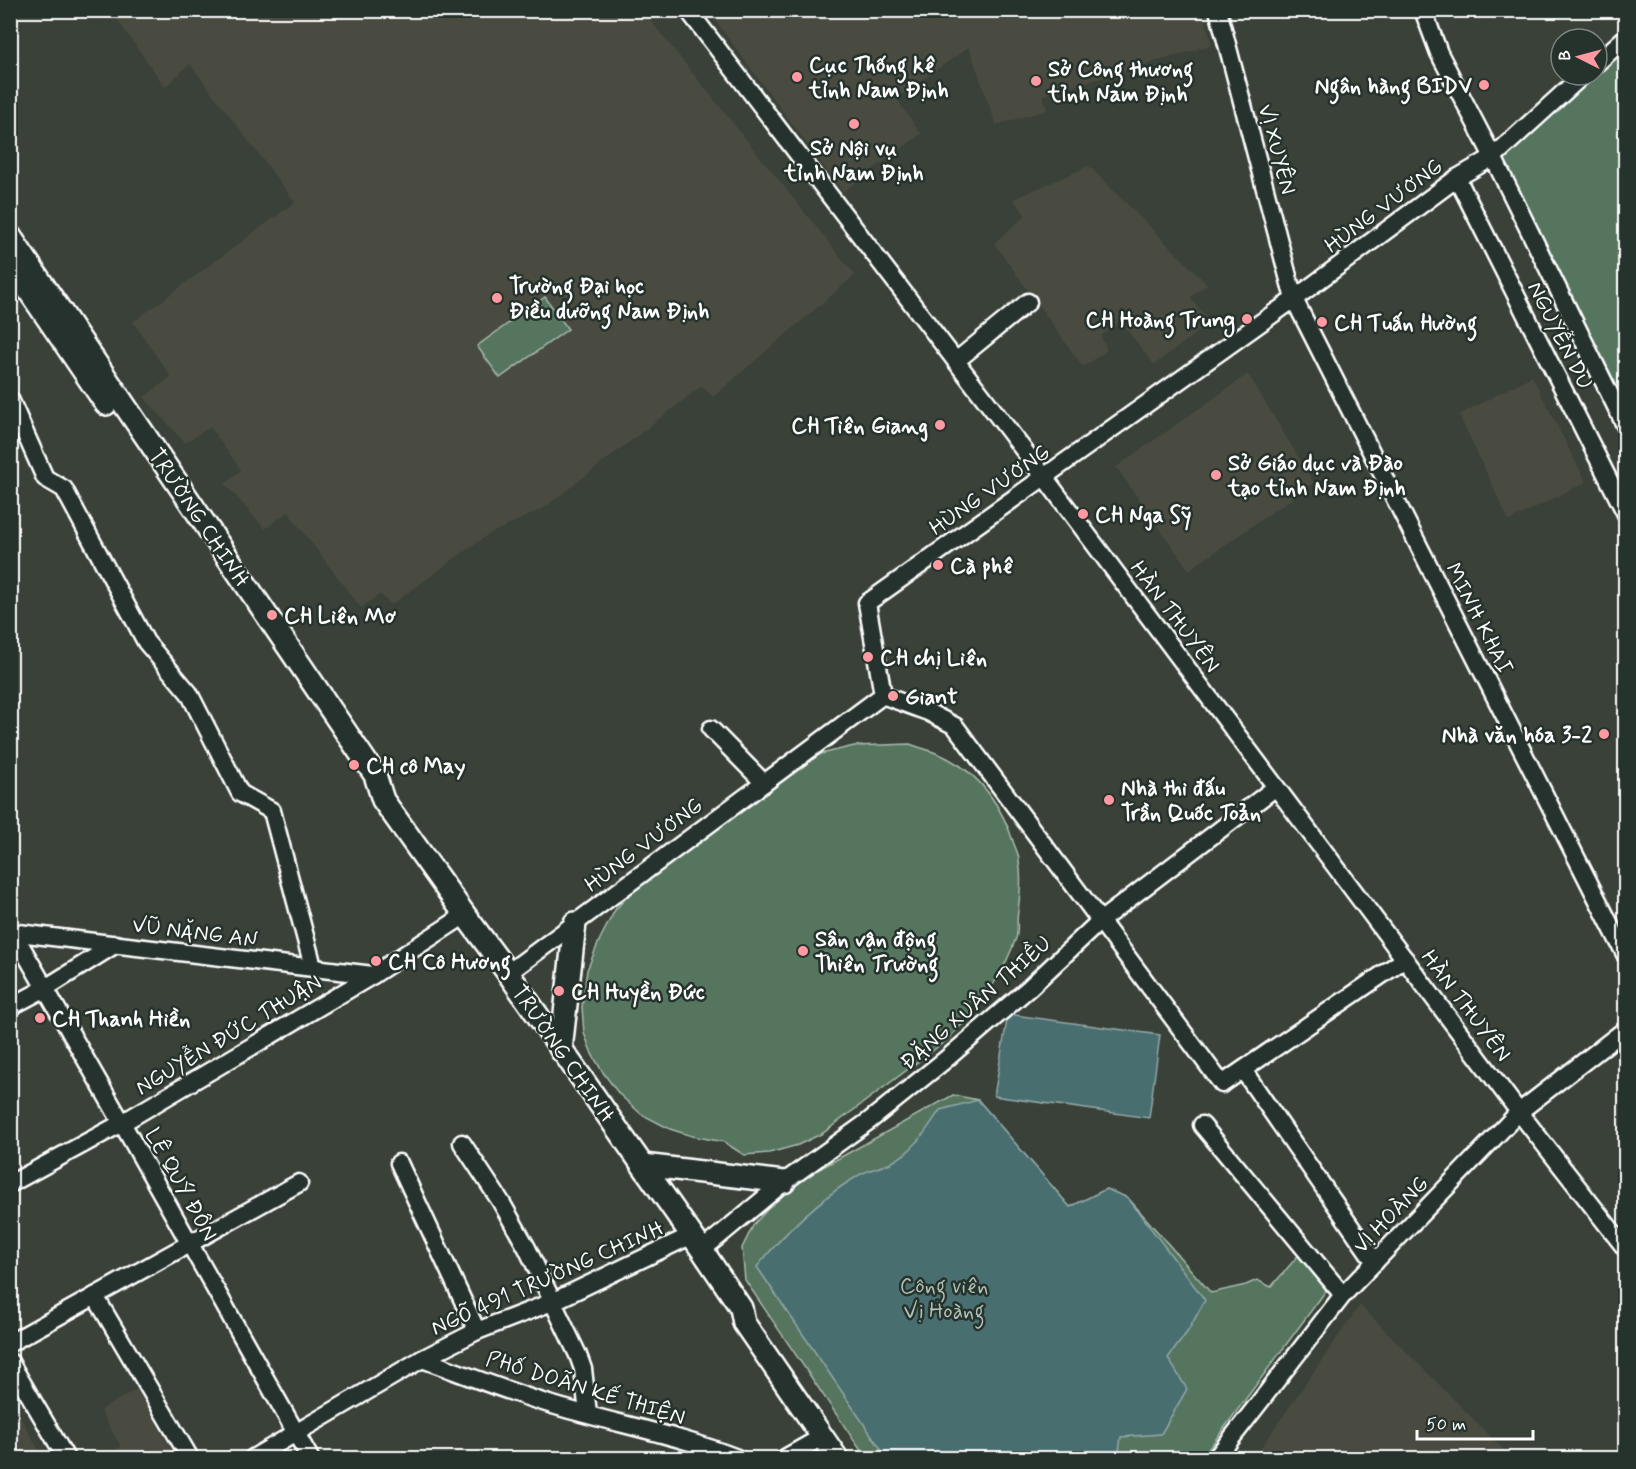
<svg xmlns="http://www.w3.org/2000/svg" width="1636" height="1469" font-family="Mynerve,sans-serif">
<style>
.built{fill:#484b40}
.green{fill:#54755f;stroke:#aabaaf;stroke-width:1.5}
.water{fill:#4a6e6f;stroke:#92a8a9;stroke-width:1.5}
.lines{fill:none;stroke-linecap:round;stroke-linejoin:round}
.minor-casing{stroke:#fff;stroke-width:21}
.major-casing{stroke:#fff;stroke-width:26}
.minor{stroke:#26332d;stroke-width:16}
.major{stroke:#26332d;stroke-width:21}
.poi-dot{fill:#ff9aa2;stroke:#26332d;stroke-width:2}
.labels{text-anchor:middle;stroke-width:5;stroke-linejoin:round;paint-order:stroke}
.poi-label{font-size:22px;font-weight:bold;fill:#fff;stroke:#26332d;text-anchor:start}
.street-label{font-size:22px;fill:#fff;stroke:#26332d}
.park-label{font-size:22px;fill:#b2c1b7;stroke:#26332d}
</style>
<rect width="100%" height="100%" fill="#3a4138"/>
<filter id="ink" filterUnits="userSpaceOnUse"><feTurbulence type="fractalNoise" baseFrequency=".0167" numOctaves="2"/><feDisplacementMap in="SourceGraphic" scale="12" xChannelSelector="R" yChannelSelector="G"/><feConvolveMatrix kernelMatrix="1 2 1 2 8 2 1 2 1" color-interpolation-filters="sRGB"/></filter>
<g filter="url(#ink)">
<g class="built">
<polygon points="265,10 643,11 855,275 713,397 702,386 544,508 486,536 391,605 380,594 361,608 288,512 265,529 225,484 241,470 210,427 185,443 144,397 171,377 133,322 295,202 190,64 165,87 111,11"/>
<polygon points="708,11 1203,11 1212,45 1043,95 1047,110 996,125 969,47 896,98 921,134 843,192"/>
<polygon points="1089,166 1207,284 1190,298 1211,322 1154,365 1121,322 1101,336 1107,350 1083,367 994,243 1026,215 1013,199"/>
<polygon points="1248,374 1314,483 1189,570 1116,467"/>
<polygon points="1532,376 1586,482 1509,521 1459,415"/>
<polygon points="1360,1305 1512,1458 1254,1458"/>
<polygon points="137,1389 176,1458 103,1458 121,1447 100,1410"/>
<polygon points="10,1400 11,1400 43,1458 11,1458"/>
</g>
<g class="green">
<polygon points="1625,37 1625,427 1493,157 1583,75 1597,75 1597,63"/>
<polygon points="545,297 568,329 500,378 477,346"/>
<path d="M910,744C923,749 937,752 949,759C982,776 1003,809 1014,844C1016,849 1019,855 1019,861C1022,878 1020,894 1018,911C1016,920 1019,930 1016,938C1002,978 977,1011 947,1040L823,1133L798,1145L769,1153L744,1155L724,1142L692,1136L670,1129L641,1114L619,1094L602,1071L592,1054L584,1033L582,1007L587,970L600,939L615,910L641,881L795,769L821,754L854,746Z"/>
<polygon points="953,1095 978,1100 1070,1207 1106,1189 1128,1198 1211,1293 1246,1285 1257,1280 1271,1287 1303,1250 1328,1288 1202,1458 866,1458 745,1280 742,1248 754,1224 781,1195 805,1177"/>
</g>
<g class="water">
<polygon points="1008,1014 1160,1035 1149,1118 994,1096"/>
<path d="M978,1100L1070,1207L1106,1189L1128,1198L1205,1300L1188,1331L1168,1358L1187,1389L1161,1434L1121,1437L1118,1458H887L757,1267C784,1233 818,1200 856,1177C867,1169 882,1168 894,1161C916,1149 926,1130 940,1110Z"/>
</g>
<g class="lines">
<g class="minor-casing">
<g id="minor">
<polyline points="688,10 1045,478 1519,1112 1626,1249"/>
<polyline points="1218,10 1294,299 1626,956"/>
<polyline points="1423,10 1439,53 1493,157 1626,427"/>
<polyline points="1625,10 1626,11"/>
<polyline points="1597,63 1626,37"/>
<polyline points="1457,178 1626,514"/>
<polyline points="956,361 1028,302"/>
<polyline points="10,399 45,478 64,489 146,642 189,693 240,793 272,811 311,959 311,967"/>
<polyline points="882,695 928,712 955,726 1222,1084 1405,959"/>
<polyline points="711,729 764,783"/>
<polyline points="10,932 373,975"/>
<polyline points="13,932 122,1123 310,1458"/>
<polyline points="508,973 883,695 867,603 1294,299 1457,178 1493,157 1583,75"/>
<polyline points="10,1007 44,989 116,944"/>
<polyline points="1243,1070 1375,1262"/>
<polyline points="1202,1125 1343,1295"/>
<polyline points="462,1143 501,1202 527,1248 578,1355 583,1369 588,1414"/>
<polyline points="399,1163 477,1331"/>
<polyline points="10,1184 122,1123 373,975 465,915"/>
<polyline points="702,1250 784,1182 869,1121 945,1060 1029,988 1100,921 1276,787"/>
<polyline points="95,1296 190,1458"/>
<polyline points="10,1343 299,1183"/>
<path d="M422,1359C466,1375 511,1393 556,1406C616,1424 679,1435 737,1458"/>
<polyline points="10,1362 66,1458"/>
<polyline points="253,1458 422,1359 477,1331 552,1302 692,1235"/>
<polyline points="785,1458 822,1437"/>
<polyline points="1216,1458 1343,1295 1519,1112 1626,1029"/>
</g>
</g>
<g class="major-casing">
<g id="major">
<polyline points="10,236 375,775 383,800 465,915 508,973 702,1250 741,1308 744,1323 837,1458"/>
<polyline points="10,263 106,404"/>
<polyline points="561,1050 575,923"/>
<polyline points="643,1165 784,1182"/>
</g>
</g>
<use href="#minor" class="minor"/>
<use href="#major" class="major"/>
</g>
</g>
<g class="poi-dot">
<circle cx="797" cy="77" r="6"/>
<circle cx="1036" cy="81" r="6"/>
<circle cx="1484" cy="85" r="6"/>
<circle cx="854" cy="124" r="6"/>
<circle cx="497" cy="298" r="6"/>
<circle cx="1247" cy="319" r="6"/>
<circle cx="1322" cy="322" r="6"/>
<circle cx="940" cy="425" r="6"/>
<circle cx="1216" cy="475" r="6"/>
<circle cx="1083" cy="514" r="6"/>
<circle cx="938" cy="565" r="6"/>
<circle cx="272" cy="615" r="6"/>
<circle cx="868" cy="657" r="6"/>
<circle cx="893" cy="696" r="6"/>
<circle cx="1604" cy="734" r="6"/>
<circle cx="354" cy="765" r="6"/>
<circle cx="1109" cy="800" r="6"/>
<circle cx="803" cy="951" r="6"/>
<circle cx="376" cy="961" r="6"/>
<circle cx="559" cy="991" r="6"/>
<circle cx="40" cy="1018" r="6"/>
</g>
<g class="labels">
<g class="poi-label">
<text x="809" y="72">Cục Thống kê<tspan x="809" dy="25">tỉnh Nam Định</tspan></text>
<text x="1048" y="76">Sở Công thương<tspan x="1048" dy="25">tỉnh Nam Định</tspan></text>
<text x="1472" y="93" text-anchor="end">Ngân hàng BIDV</text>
<text x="854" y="155" text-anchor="middle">Sở Nội vụ<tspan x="854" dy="25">tỉnh Nam Định</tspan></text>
<text x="509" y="293">Trường Đại học<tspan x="509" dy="25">Điều dưỡng Nam Định</tspan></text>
<text x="1235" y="327" text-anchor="end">CH Hoàng Trung</text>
<text x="1334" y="330">CH Tuấn Hường</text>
<text x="928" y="433" text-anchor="end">CH Tiên Giang</text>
<text x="1228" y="470">Sở Giáo dục và Đào<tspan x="1228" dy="25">tạo tỉnh Nam Định</tspan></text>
<text x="1095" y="522">CH Nga Sỹ</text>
<text x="950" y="573">Cà phê</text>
<text x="284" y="623">CH Liên Mơ</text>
<text x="880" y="665">CH chị Liên</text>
<text x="905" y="704">Giant</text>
<text x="1592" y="742" text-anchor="end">Nhà văn hóa 3-2</text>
<text x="366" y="773">CH cô May</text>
<text x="1121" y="795">Nhà thi đấu<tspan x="1121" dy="25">Trần Quốc Toản</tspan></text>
<text x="815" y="946">Sân vận động<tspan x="815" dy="25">Thiên Trường</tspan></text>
<text x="388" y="969">CH Cô Hương</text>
<text x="571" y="999">CH Huyền Đức</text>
<text x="52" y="1026">CH Thanh Hiền</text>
</g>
<g class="street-label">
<text transform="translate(1278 149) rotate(75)" y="8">VỊ XUYÊN</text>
<text transform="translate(1383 205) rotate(-37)" y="8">HÙNG VƯƠNG</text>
<text transform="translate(1561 335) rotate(63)" y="8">NGUYỄN DU</text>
<text transform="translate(989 489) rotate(-35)" y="8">HÙNG VƯƠNG</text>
<text transform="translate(200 517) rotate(56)" y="8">TRƯỜNG CHINH</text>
<text transform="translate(1176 616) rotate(53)" y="8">HÀN THUYÊN</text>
<text transform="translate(1480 618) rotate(63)" y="8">MINH KHAI</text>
<text transform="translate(643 844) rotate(-37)" y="8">HÙNG VƯƠNG</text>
<text transform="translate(195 931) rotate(7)" y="8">VŨ NĂNG AN</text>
<text transform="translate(975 1002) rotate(-41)" y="8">ĐẶNG XUÂN THIỀU</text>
<text transform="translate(1467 1005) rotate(53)" y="8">HÀN THUYÊN</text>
<text transform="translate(228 1034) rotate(-31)" y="8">NGUYỄN ĐỨC THUẬN</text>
<text transform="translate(564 1053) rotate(55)" y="8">TRƯỜNG CHINH</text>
<text transform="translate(182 1184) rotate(61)" y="8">LÊ QUÝ ĐÔN</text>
<text transform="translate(1390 1214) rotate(-46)" y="8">VỊ HOÀNG</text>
<text transform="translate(547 1277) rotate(-24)" y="8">NGÕ 491 TRƯỜNG CHINH</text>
<text transform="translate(586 1387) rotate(17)" y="8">PHỐ DOÃN KẾ THIỆN</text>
</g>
<g class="park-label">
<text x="944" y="1293">Công viên<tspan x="944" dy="25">Vị Hoàng</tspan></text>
</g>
</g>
<rect width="1636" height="1469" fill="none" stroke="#26332d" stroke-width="36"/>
<rect x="18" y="18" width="1600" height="1433" fill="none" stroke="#fff" stroke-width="2" filter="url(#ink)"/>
<g transform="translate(1579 57) rotate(276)"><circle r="28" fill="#26332d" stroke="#7d8581" stroke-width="1.5"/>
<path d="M0-4.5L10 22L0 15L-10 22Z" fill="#ff9aa2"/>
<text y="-9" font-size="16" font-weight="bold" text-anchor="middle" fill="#ffffff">B</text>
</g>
<path d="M1417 1430v9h116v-9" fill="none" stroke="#ffffff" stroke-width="3"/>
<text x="1426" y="1430" font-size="18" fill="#ffffff" stroke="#26332d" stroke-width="4.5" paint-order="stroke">50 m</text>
</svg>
